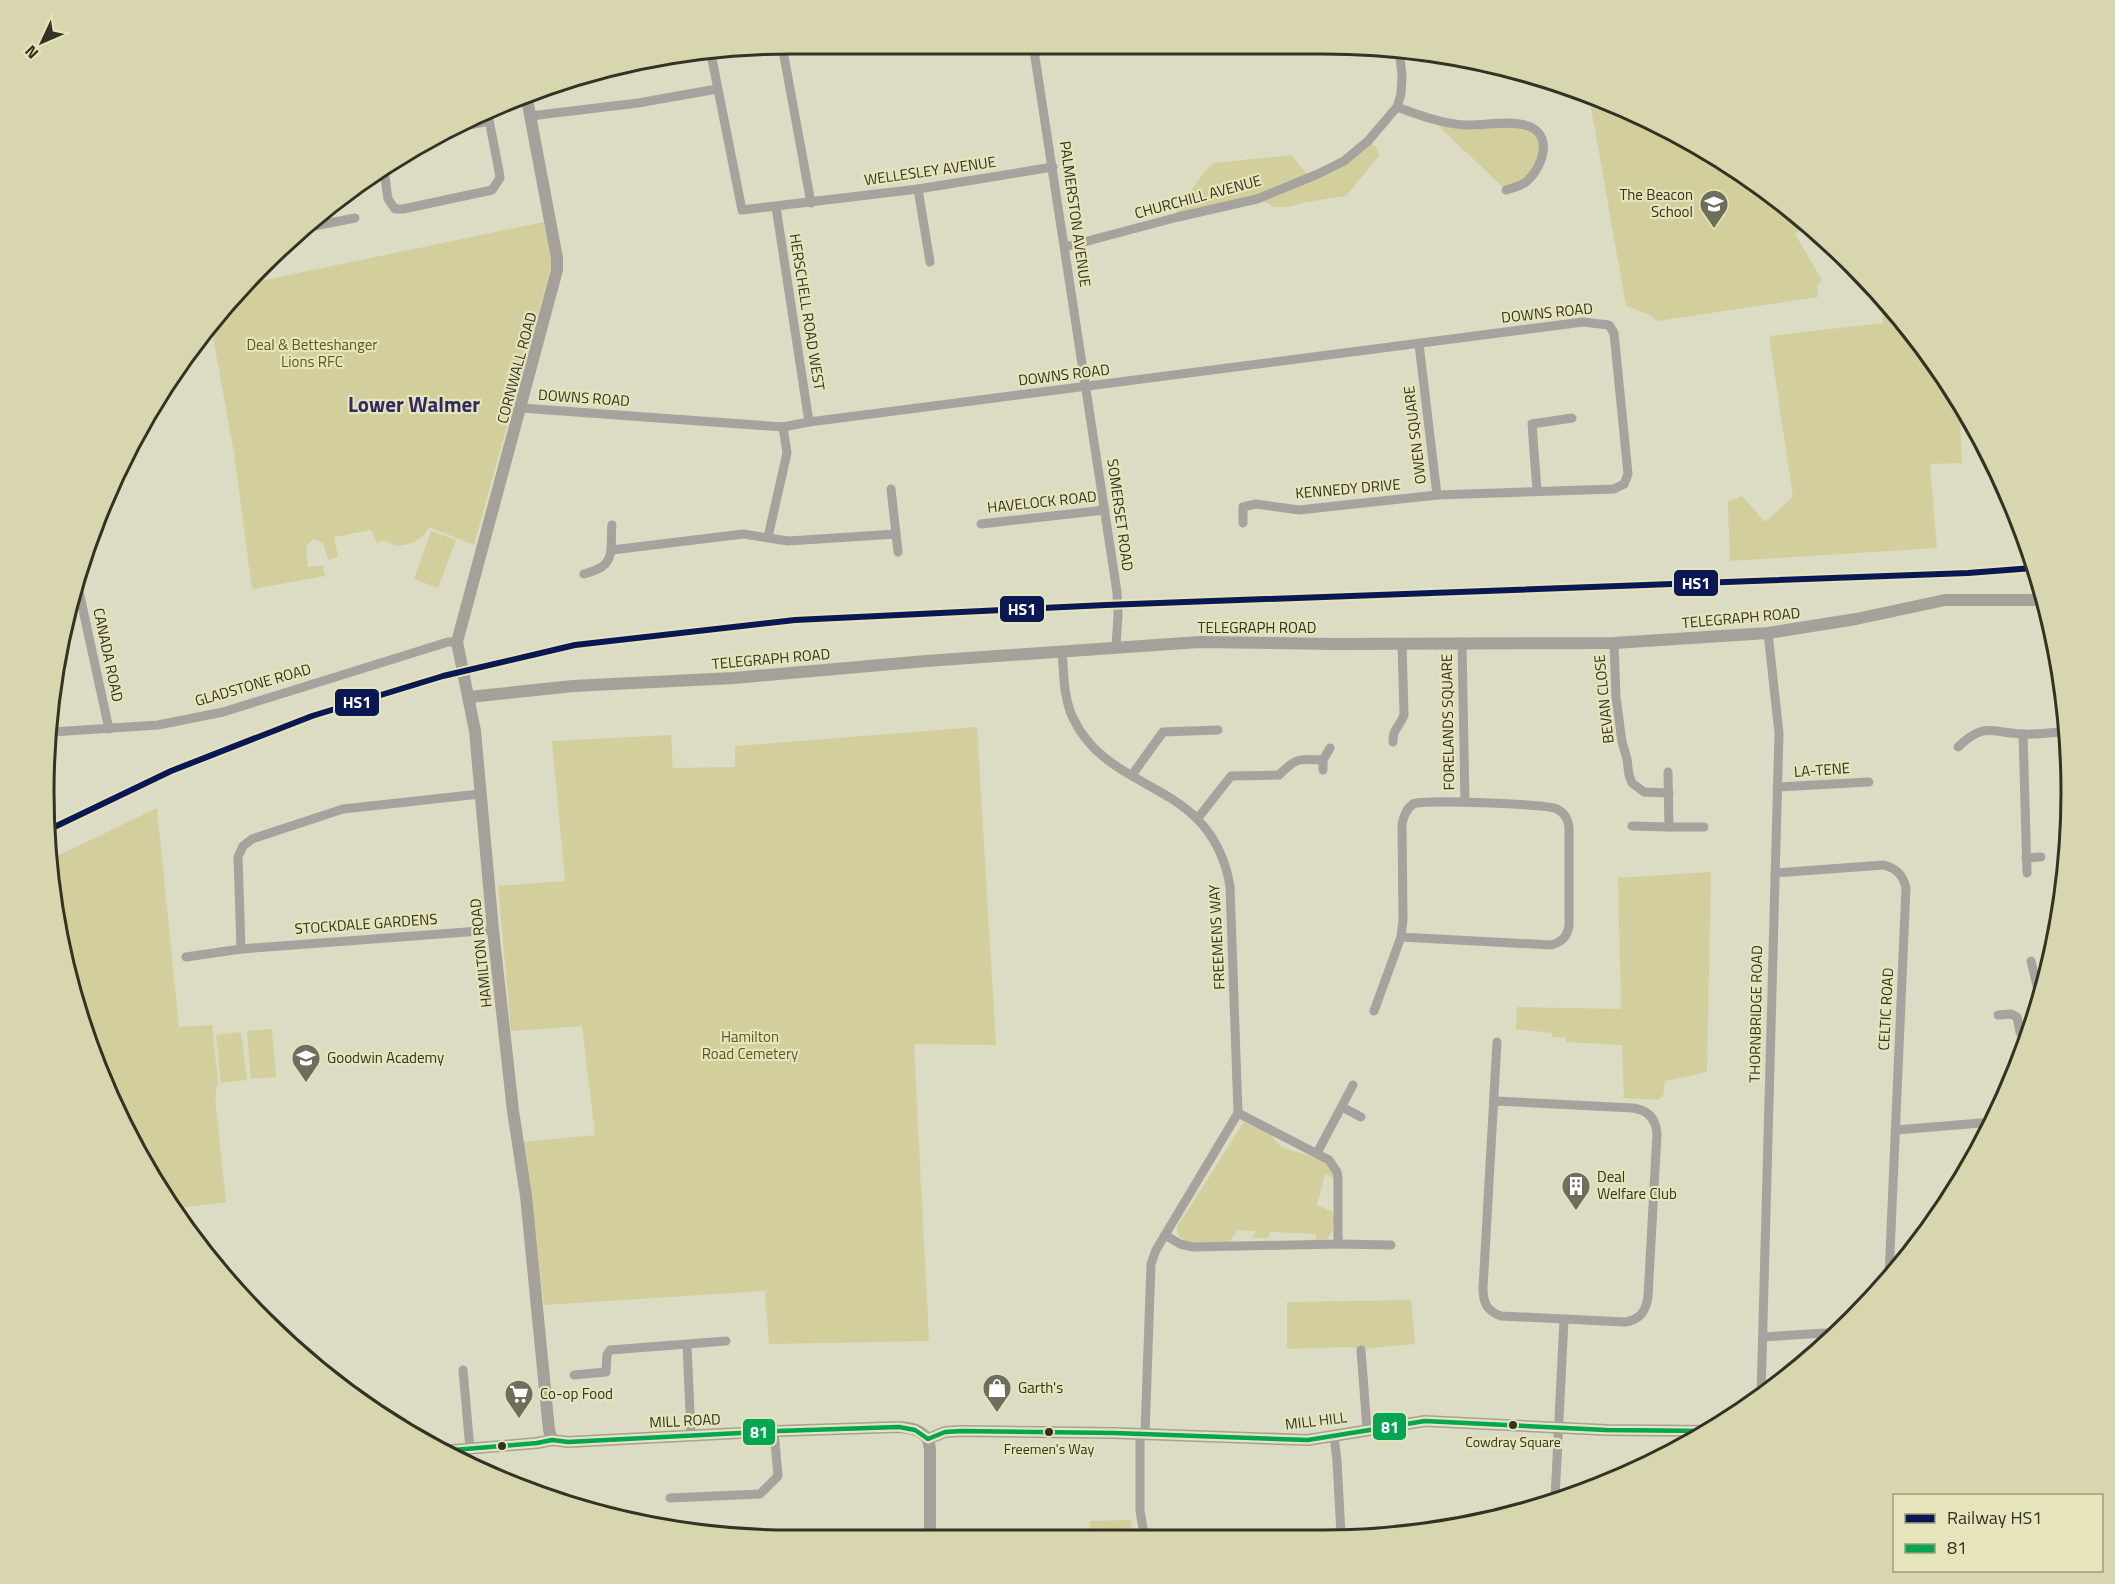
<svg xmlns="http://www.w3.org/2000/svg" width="2115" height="1584" font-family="'Titillium Web',sans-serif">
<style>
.green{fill:#d3cf9d}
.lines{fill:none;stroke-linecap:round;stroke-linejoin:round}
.street{stroke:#a6a29e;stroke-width:9}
.secondary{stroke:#a5a09a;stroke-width:12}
.bus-1-casing{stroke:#e6e4ba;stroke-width:9}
.bus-1{stroke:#00a651;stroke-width:4.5}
.rail-1-casing{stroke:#e6e4ba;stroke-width:10}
.rail-1{stroke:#091855;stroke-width:6}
.bus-dot{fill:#343222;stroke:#e6e4ba;stroke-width:2}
.labels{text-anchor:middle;stroke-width:4.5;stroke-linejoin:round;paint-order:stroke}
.bus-label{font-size:14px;fill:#343222;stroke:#e6e4ba}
.street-label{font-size:15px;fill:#343222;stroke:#e6e4ba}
.poi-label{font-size:15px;fill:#343222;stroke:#e6e4ba;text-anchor:start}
.park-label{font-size:15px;fill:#5d5925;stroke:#e6e4ba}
.district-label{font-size:21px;font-weight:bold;fill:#302964;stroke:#e6e4ba}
.rim{fill:none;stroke:#343222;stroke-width:3}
.line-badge{stroke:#e6e4ba;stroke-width:2}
.badge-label{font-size:16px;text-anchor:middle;font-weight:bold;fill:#fff}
</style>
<rect width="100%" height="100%" fill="#dcdbc4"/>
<g class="green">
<polygon points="1589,96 1654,121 1778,198 1809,225 1795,234 1822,280 1817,286 1818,297 1657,321 1648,314 1626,306"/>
<polygon points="1432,120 1500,124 1537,131 1544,152 1527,181 1506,190"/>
<polygon points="1368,141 1376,147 1379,156 1346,196 1306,202 1288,207 1275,207 1257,199 1178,217 1177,209 1205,171 1215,163 1291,155 1310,177"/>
<path d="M544,222L552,263L474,545L429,527C421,542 412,544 396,546C389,543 383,537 377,544L371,530L334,537L338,557L328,560L323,543L314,539L306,546L308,567L323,565L325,576L252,589L234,453L211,326L245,284Z"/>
<polygon points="1881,297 1945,376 1959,402 1962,463 1930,464 1937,548 1730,561 1728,502 1742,496 1765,522 1793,497 1769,336 1883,323"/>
<polygon points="431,531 456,540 438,588 414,579"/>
<polygon points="977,727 996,1045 914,1044 929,1341 769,1344 765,1291 544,1305 523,1142 595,1135 582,1026 511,1031 498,886 565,881 552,741 671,735 673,768 735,767 735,746"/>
<polygon points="157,808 179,1027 212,1025 218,1082 215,1098 226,1202 170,1209 83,1033 49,860"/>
<polygon points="1711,872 1707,1072 1665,1081 1663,1095 1659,1100 1624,1098 1622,1045 1566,1042 1566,1038 1552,1037 1552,1033 1516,1029 1517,1007 1621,1009 1618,878"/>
<polygon points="272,1029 276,1077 251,1079 247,1031"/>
<polygon points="241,1032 247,1080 221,1083 216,1035"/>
<path d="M1244,1122L1272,1135C1283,1162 1324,1143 1335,1179L1325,1174L1317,1205L1331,1211L1335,1215L1334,1229L1327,1239L1315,1241L1317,1234L1271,1232L1267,1238H1252L1256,1231L1237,1230L1229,1243L1191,1244L1179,1237L1177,1227Z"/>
<polygon points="1411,1300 1415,1344 1360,1349 1350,1347 1287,1349 1287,1302"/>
<polygon points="1131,1520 1133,1534 1090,1532 1090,1521"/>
</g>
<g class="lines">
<g class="street">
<polyline points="1033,44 1117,592 1118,616 1116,647"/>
<polyline points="782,45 811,203"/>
<polyline points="711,54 742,210 918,189 1053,167"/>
<path d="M1397,107C1419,115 1440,123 1464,125C1484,126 1506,120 1525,125C1554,132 1544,166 1527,181C1522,186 1513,188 1506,190"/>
<polyline points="530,116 638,103 717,89"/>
<polyline points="459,127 489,121"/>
<polyline points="384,170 388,199 395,209 403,209 492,190 500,178 499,171 488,115"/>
<polyline points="918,189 930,262"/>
<polyline points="776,207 809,422"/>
<polyline points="309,227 355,218"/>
<polyline points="1065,247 1178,217 1257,199 1318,174 1344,161 1368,141 1397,107 1401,94 1402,75 1399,50"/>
<polyline points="1419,344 1437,495"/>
<polyline points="521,408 783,427 809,422 1583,322 1609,325 1614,333 1628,474 1624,484 1614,489 1437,495 1299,510 1256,504 1243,507 1243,523"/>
<polyline points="891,489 898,552"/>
<polyline points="1537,491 1532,424 1572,418"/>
<polyline points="981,524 1105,510"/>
<polyline points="768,537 787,453 783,427"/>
<polyline points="612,550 743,534 788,541 896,534"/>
<path d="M584,574C590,572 598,570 603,566C615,557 610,538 612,525"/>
<polyline points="78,587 109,729"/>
<polyline points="1462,642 1465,802"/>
<polyline points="1614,643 1616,697 1622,742 1627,759 1629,775 1632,783 1644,792 1669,793"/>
<path d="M1062,651C1064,673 1063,697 1073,718C1110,797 1211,777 1230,886L1238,1113L1156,1250L1151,1264L1145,1434"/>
<polyline points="52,732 158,725 223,712 448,642 457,642"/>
<polyline points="2023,734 2027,873"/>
<path d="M1393,742C1392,730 1400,726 1404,715L1402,643"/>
<path d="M1958,747C1985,721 1991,733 2023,734C2037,735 2052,732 2066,732"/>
<polyline points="1323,770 1323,760 1330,748"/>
<polyline points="1668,772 1669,827 1704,827"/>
<polyline points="1132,775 1163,732 1218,730"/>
<polyline points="1777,787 1869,782"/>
<path d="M1198,818L1231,776L1279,775C1297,757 1299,759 1323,760"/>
<polyline points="1632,826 1669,827"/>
<polyline points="2026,858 2041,857"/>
<path d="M1775,873L1884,865C1897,869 1903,875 1906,888L1889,1276"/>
<polyline points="241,949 238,857 243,846 252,839 343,809 480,794"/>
<polyline points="186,957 241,949 493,930"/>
<polyline points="2031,961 2038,990 2041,992"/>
<path d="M1374,1011L1401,937L1403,920L1402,824C1404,816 1406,809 1413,804C1422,799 1546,804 1557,809C1565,813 1568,819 1569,827V926C1567,937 1562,942 1551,945L1401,937"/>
<polyline points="1998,1015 2011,1014 2017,1017 2020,1032 2026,1041"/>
<path d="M1495,1101L1633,1108C1648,1110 1656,1119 1657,1134L1648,1297C1646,1311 1640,1320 1625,1322L1501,1316C1487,1311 1483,1303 1483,1288L1497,1042"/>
<polyline points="1342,1107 1361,1117"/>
<polyline points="1896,1130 1981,1123 1990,1125"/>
<polyline points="1317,1153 1353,1085"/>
<polyline points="1165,1235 1180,1244 1193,1247 1338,1244 1338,1179 1337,1172 1329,1160 1238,1113"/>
<polyline points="1338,1244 1391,1245"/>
<polyline points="1763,1337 1840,1332"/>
<polyline points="687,1345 691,1435"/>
<polyline points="1361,1350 1367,1429"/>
<polyline points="463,1370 470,1449"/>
<polyline points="574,1375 606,1372 607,1355 610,1350 726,1341"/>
<polyline points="1761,1396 1779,733 1768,633"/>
<polyline points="1140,1434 1140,1511 1144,1534"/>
<polyline points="1334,1436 1337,1461 1341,1534"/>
<polyline points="670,1498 760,1494 778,1476 774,1431"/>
<polyline points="1555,1498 1564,1320"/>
</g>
<g class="secondary">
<polyline points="527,99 557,258 557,270 457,642 475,731 493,930 513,1111 526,1196 549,1430 552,1440"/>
<polyline points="469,697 573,686 734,678 926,661 1199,642 1335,644 1614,643 1768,633 1856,619 1945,600 2043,600"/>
<polyline points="928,1439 945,1432 962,1431 1114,1433 1308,1440 1425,1421 1606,1430 1707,1431"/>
<polyline points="928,1439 930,1449 930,1534"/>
<path d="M441,1451L537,1443L552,1440L568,1442L777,1431L899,1427C912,1428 919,1429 928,1439"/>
</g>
<g class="bus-1-casing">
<polyline id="bus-1" points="442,1451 537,1443 552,1440 568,1442 777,1431 899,1427 915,1430 928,1439 945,1432 962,1431 1114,1433 1308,1440 1425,1421 1606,1430 1707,1431"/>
</g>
<use href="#bus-1" class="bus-1"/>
<g class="rail-1-casing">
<polyline id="rail-1" points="46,831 171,771 312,716 443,676 575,645 795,620 1106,605 1968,573 2033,568"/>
</g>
<use href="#rail-1" class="rail-1"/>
</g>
<defs>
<g id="school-pin" transform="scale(1.5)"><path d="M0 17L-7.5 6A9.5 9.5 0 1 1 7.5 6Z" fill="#6f6d5b" stroke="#e6e4ba"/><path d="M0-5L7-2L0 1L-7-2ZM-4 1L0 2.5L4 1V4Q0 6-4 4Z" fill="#fff"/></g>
<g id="building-pin" transform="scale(1.5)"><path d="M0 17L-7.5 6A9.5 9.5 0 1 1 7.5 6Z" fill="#6f6d5b" stroke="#e6e4ba"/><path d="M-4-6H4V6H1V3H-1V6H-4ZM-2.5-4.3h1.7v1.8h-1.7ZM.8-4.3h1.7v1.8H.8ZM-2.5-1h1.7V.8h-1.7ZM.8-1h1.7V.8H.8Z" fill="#fff"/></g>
<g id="shop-pin" transform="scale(1.5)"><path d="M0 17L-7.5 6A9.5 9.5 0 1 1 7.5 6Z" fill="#6f6d5b" stroke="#e6e4ba"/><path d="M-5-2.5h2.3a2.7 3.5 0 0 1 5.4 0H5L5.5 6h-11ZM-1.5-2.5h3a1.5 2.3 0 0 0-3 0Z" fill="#fff"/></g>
<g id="supermarket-pin" transform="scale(1.5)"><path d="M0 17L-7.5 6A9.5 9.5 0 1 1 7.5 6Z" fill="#6f6d5b" stroke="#e6e4ba"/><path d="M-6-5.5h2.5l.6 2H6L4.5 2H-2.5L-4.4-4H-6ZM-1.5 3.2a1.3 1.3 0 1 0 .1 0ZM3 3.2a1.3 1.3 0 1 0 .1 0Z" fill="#fff"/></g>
</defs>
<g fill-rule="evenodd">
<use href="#school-pin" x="1714" y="204"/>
<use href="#school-pin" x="306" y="1058"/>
<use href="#building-pin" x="1576" y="1186"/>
<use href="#shop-pin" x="997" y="1388"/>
<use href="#supermarket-pin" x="519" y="1394"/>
</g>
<g class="bus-dot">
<circle cx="1513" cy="1425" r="5"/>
<circle cx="1049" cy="1432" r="5"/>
<circle cx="502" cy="1446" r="5"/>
</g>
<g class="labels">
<g class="bus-label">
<text x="1513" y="1447">Cowdray Square</text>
<text x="1049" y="1454">Freemen's Way</text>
</g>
<g class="street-label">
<text transform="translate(930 171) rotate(-8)" y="5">WELLESLEY AVENUE</text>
<text transform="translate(1198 197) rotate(-15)" y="5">CHURCHILL AVENUE</text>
<text transform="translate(1075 214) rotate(82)" y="5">PALMERSTON AVENUE</text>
<text transform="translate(807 312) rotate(81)" y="5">HERSCHELL ROAD WEST</text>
<text transform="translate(1547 313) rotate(-6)" y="5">DOWNS ROAD</text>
<text transform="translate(517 368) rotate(-75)" y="5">CORNWALL ROAD</text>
<text transform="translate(1064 375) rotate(-7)" y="5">DOWNS ROAD</text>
<text transform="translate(584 398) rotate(4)" y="5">DOWNS ROAD</text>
<text transform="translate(1415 435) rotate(-97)" y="5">OWEN SQUARE</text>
<text transform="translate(1348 489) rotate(-5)" y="5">KENNEDY DRIVE</text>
<text transform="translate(1042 502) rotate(-6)" y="5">HAVELOCK ROAD</text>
<text transform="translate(1120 515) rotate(82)" y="5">SOMERSET ROAD</text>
<text transform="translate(1741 618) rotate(-5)" y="5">TELEGRAPH ROAD</text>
<text x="1257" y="633">TELEGRAPH ROAD</text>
<text transform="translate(108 655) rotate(78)" y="5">CANADA ROAD</text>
<text transform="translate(771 659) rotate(-5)" y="5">TELEGRAPH ROAD</text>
<text transform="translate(253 685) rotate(-16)" y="5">GLADSTONE ROAD</text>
<text transform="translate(1604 699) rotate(-96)" y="5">BEVAN CLOSE</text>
<text transform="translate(1448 722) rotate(-91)" y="5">FORELANDS SQUARE</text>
<text transform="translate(1822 770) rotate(-4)" y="5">LA-TENE</text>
<text transform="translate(366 924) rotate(-4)" y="5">STOCKDALE GARDENS</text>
<text transform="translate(1217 937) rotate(-93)" y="5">FREEMENS WAY</text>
<text transform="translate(481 953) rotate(-96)" y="5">HAMILTON ROAD</text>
<text transform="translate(1886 1009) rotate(-87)" y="5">CELTIC ROAD</text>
<text transform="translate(1756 1014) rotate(-89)" y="5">THORNBRIDGE ROAD</text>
<text transform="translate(685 1421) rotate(-3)" y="5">MILL ROAD</text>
<text transform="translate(1316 1421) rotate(-7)" y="5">MILL HILL</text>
</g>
<g class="poi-label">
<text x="1693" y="200" text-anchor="end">The Beacon<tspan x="1693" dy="17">School</tspan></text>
<text x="327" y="1063">Goodwin Academy</text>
<text x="1597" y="1182">Deal<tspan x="1597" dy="17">Welfare Club</tspan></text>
<text x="1018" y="1393">Garth's</text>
<text x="540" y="1399">Co-op Food</text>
</g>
<g class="park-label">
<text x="312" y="350">Deal &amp; Betteshanger<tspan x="312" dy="17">Lions RFC</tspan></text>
<text x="750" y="1042">Hamilton<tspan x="750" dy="17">Road Cemetery</tspan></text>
</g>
<g class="district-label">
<text x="414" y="412">Lower Walmer</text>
</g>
</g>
<path d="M0 0H2115V1584H0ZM792 54H1323A738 738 0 0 1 2061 792V792A738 738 0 0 1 1323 1530H792A738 738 0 0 1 54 792V792A738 738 0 0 1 792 54Z" fill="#d8d6ae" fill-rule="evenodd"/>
<path class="rim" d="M792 54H1323A738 738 0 0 1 2061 792V792A738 738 0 0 1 1323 1530H792A738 738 0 0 1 54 792V792A738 738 0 0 1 792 54Z"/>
<g class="line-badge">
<rect x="1673" y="569" width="46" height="28" rx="6" fill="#091855"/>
<rect x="999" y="595" width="46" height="28" rx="6" fill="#091855"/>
<rect x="334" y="688" width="46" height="29" rx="6" fill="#091855"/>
<rect x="1372" y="1412" width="35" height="29" rx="6" fill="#00a651"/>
<rect x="742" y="1418" width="34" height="28" rx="6" fill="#00a651"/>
</g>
<g class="badge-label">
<text x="1696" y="589">HS1</text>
<text x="1022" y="615">HS1</text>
<text x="357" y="708">HS1</text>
<text x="1390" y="1433">81</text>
<text x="759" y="1438">81</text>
</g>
<rect x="1893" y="1494" width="210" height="78" fill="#e6e4ba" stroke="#9f9d7d" stroke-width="1.5"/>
<rect x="1905" y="1514" width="30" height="9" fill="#091855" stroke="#9f9d7d" stroke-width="1.5"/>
<text x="1947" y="1524" font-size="18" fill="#343222">Railway HS1</text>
<rect x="1905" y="1544" width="30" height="9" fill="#00a651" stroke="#9f9d7d" stroke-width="1.5"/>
<text x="1947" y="1554" font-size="18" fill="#343222">81</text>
<g transform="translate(42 42) rotate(226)" stroke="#e6e4ba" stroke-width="4.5" paint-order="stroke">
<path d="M0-4.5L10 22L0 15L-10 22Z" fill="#343222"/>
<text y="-9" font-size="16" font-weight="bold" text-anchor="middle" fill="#343222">N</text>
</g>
</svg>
